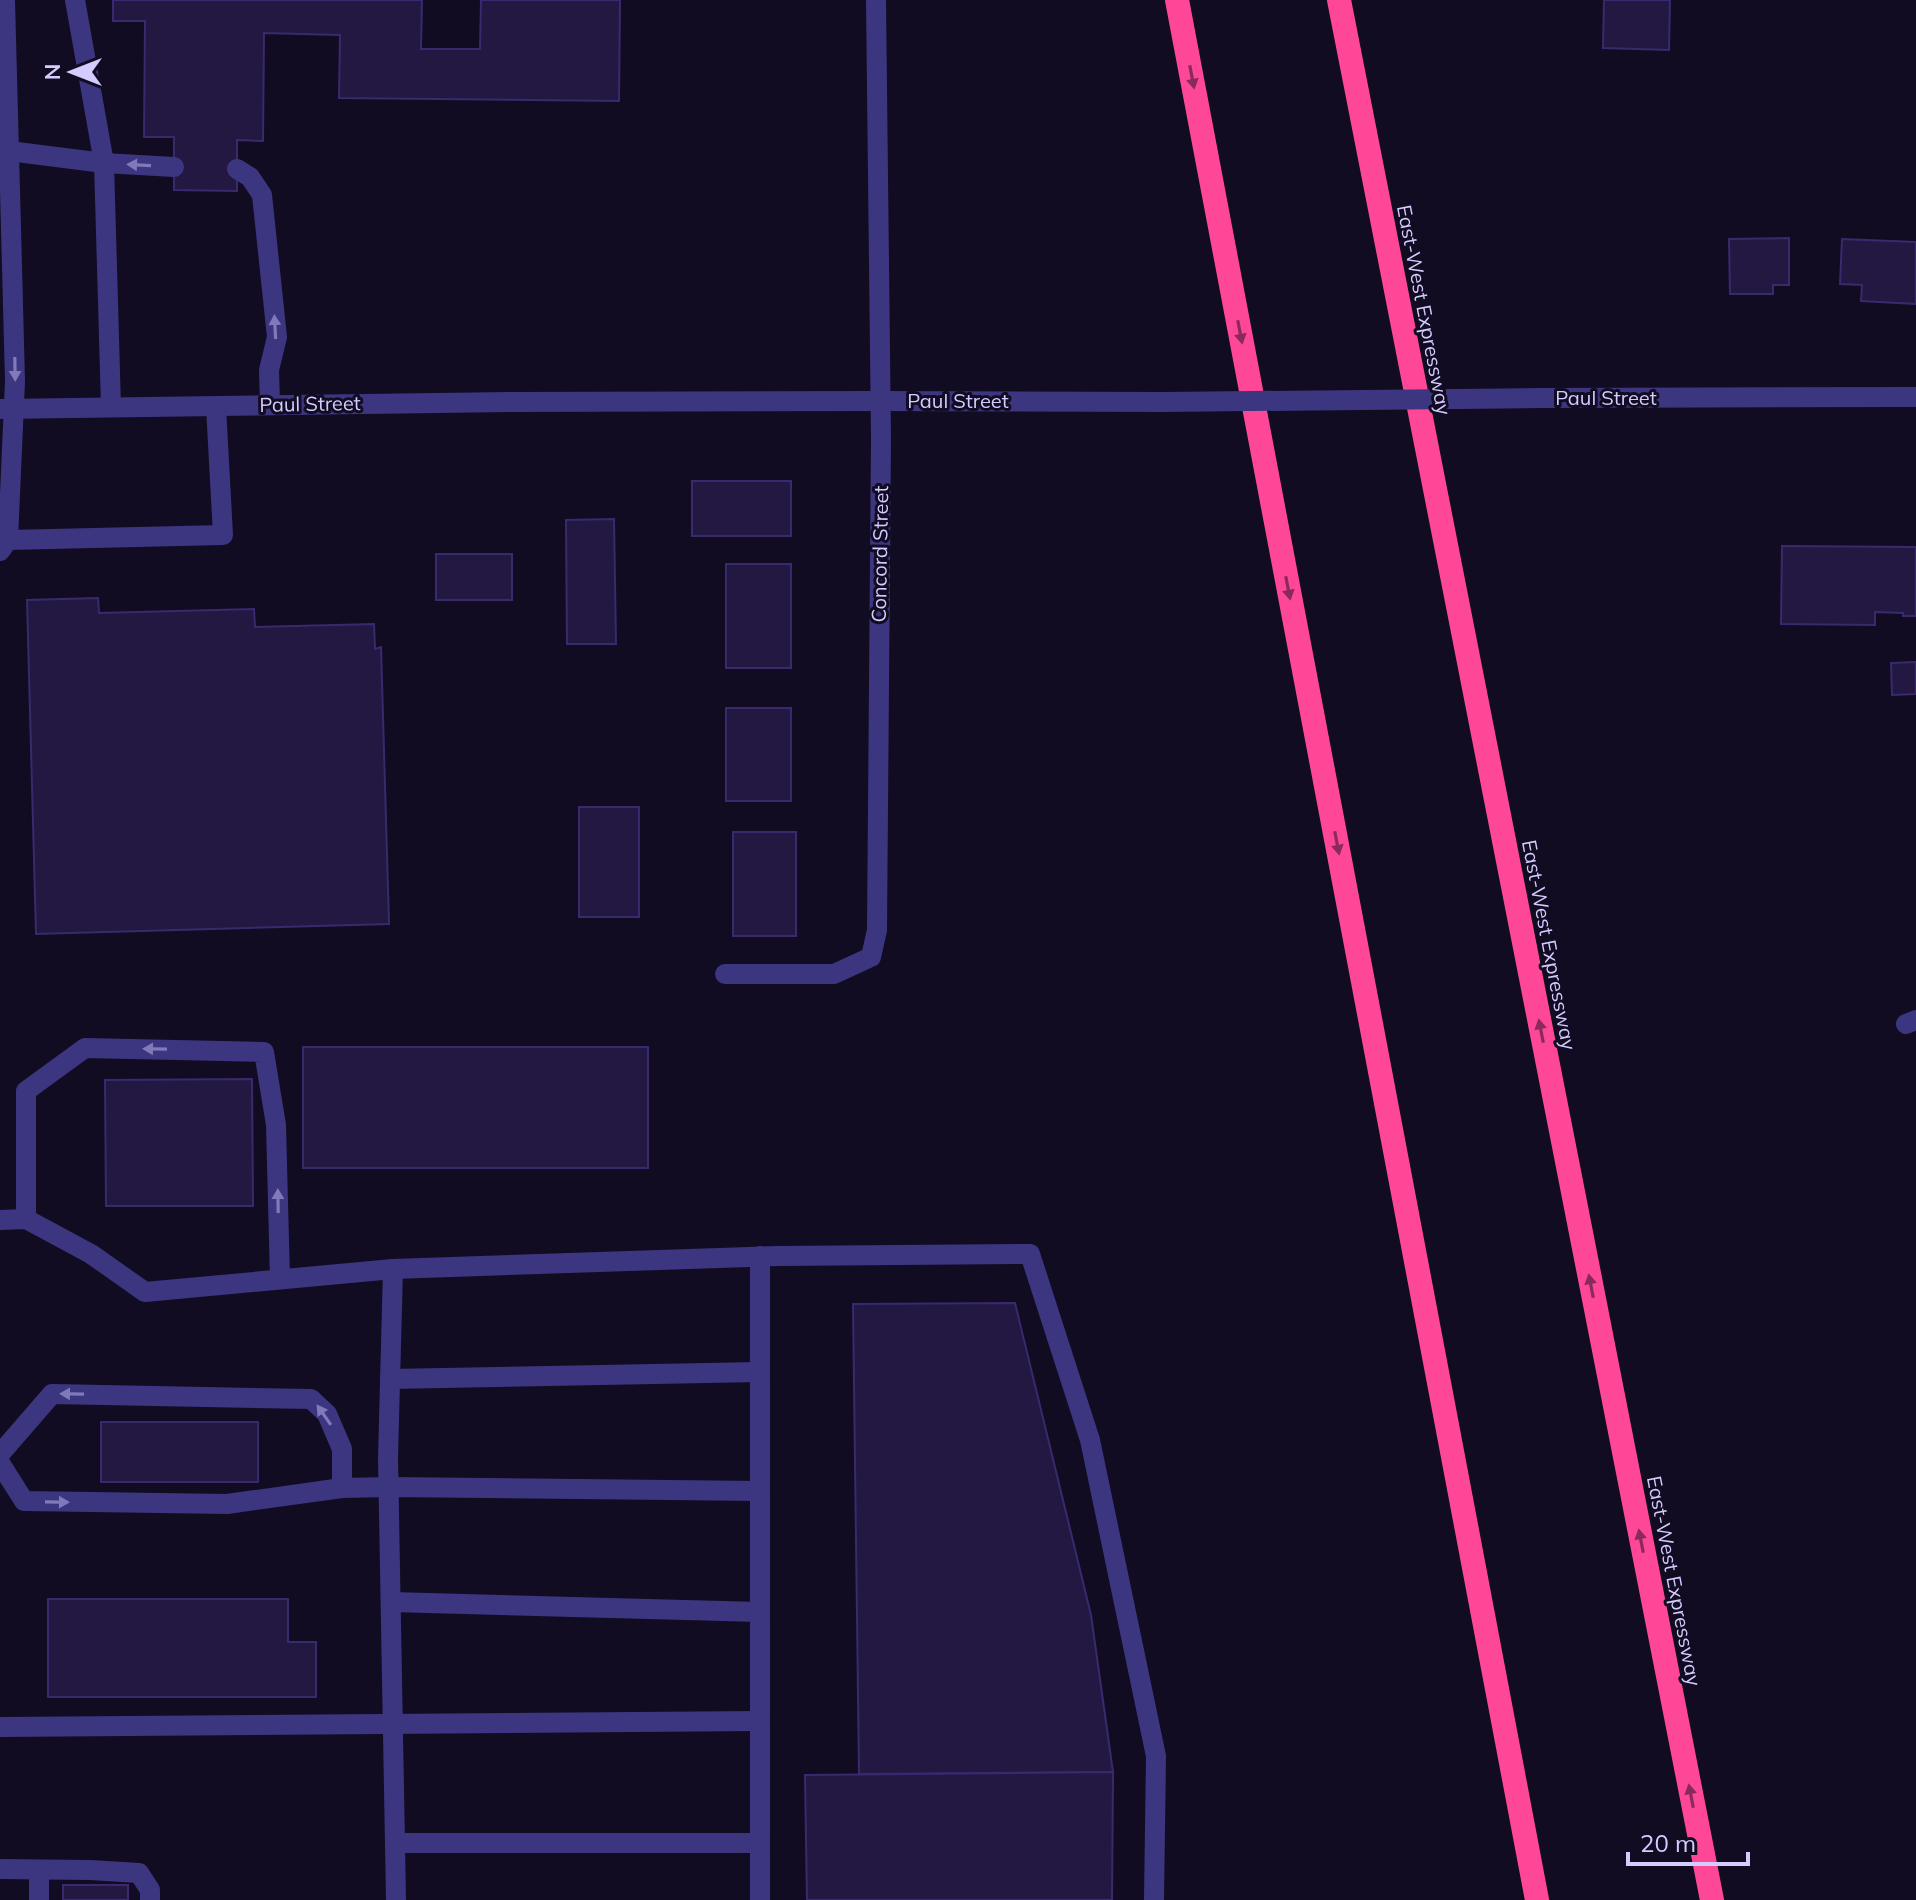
<svg xmlns="http://www.w3.org/2000/svg" width="1916" height="1900" font-family="Mulish,sans-serif">
<style>
.building{fill:#221842;stroke:#3a296f;stroke-width:2}
.lines{fill:none;stroke-linecap:round;stroke-linejoin:round}
.service{stroke:#3c3681;stroke-width:20}
.minor{stroke:#3c3681;stroke-width:20}
.motorway{stroke:#ff4798;stroke-width:24}
.minor-bridge{stroke:#3c3681;stroke-width:20}
.oneway{fill:#882a5c}
.oneway2{fill:#807aba}
.labels{text-anchor:middle;stroke-width:6;stroke-linejoin:round;paint-order:stroke}
.street-label{font-size:20px;fill:#d4ccff;stroke:#110c21}
</style>
<rect width="100%" height="100%" fill="#110c21"/>
<g class="building">
<polygon points="113,0 422,0 421,49 480,49 481,0 620,0 619,101 339,98 340,35 264,33 263,141 237,140 237,191 174,190 174,137 144,137 145,21 113,21"/>
<polygon points="1604,0 1670,0 1669,50 1603,48"/>
<polygon points="1789,238 1789,285 1773,285 1773,294 1730,294 1729,239"/>
<polygon points="1842,239 1916,242 1916,304 1861,301 1862,285 1840,284"/>
<rect x="692" y="481" width="99" height="55"/>
<polygon points="614,519 616,644 567,644 566,520"/>
<polygon points="1782,546 1916,547 1916,616 1903,616 1903,613 1875,612 1875,625 1781,624"/>
<rect x="436" y="554" width="76" height="46"/>
<rect x="726" y="564" width="65" height="104"/>
<polygon points="98,598 99,613 254,609 255,627 374,624 375,649 381,647 389,924 36,934 27,600"/>
<polygon points="1916,662 1916,694 1892,695 1891,663"/>
<rect x="726" y="708" width="65" height="93"/>
<rect x="579" y="807" width="60" height="110"/>
<rect x="733" y="832" width="63" height="104"/>
<rect x="303" y="1047" width="345" height="121"/>
<polygon points="252,1079 253,1206 106,1206 105,1080"/>
<polygon points="1015,1303 1091,1615 1113,1772 859,1774 853,1304"/>
<rect x="101" y="1422" width="157" height="60"/>
<polygon points="48,1599 288,1599 288,1642 316,1642 316,1697 48,1697"/>
<polygon points="1113,1772 1112,1900 807,1900 805,1775"/>
<rect x="63" y="1885" width="65" height="15"/>
</g>
<g class="lines">
<g class="service">
<polyline points="5,0 15,381 8,540"/>
<polyline points="75,0 104,163 111,407"/>
<polyline points="9,151 104,163 174,167"/>
<polyline points="237,169 250,177 262,195 277,337 269,370 270,404"/>
<polyline points="0,551 8,540 223,535 216,407"/>
<polyline points="26,1219 26,1091 85,1048 264,1052 276,1125 280,1279"/>
<polyline points="0,1220 26,1219 91,1254 145,1292 393,1269 778,1256 1030,1254 1090,1440 1156,1756 1154,1900"/>
<polyline points="760,1256 760,1900"/>
<polyline points="393,1269 388,1458 396,1900"/>
<polyline points="390,1379 760,1372"/>
<polyline points="0,1454 52,1394 311,1399 327,1414 342,1449 342,1488"/>
<polyline points="0,1463 24,1501 227,1504 342,1488 389,1487 760,1491"/>
<polyline points="391,1602 760,1612"/>
<polyline points="0,1727 760,1721"/>
<polyline points="395,1843 760,1843"/>
<polyline points="0,1869 90,1870 139,1873 150,1890 150,1900"/>
<polyline points="39,1870 39,1900"/>
</g>
<g class="minor">
<polyline points="1542,398 1916,397"/>
<polyline points="0,409 511,402 881,401 1164,402"/>
<polyline points="725,974 834,974 871,957 877,930 881,439 876,0"/>
<polyline points="1906,1024 1916,1020"/>
</g>
<g class="motorway">
<polyline points="1177,0 1537,1900"/>
<polyline points="1339,0 1712,1900"/>
</g>
<polyline class="minor-bridge" points="1164,402 1542,398"/>
</g>
<defs><path id="oneway-solid" d="M-6-.8H1V-3.2L6.5 0L1 3.2V.8H-6Z" transform="scale(2)"/></defs>
<g class="oneway">
<use href="#oneway-solid" transform="translate(1192 77) rotate(79)"/>
<use href="#oneway-solid" transform="translate(1240 332) rotate(79)"/>
<use href="#oneway-solid" transform="translate(1288 588) rotate(79)"/>
<use href="#oneway-solid" transform="translate(1337 843) rotate(79)"/>
<use href="#oneway-solid" transform="translate(1541 1031) rotate(-101)"/>
<use href="#oneway-solid" transform="translate(1591 1286) rotate(-101)"/>
<use href="#oneway-solid" transform="translate(1641 1541) rotate(-101)"/>
<use href="#oneway-solid" transform="translate(1691 1796) rotate(-101)"/>
</g>
<g class="oneway2">
<use href="#oneway-solid" transform="translate(139 165) rotate(-177)"/>
<use href="#oneway-solid" transform="translate(275 327) rotate(-93)"/>
<use href="#oneway-solid" transform="translate(15 369) rotate(89)"/>
<use href="#oneway-solid" transform="translate(155 1049) rotate(-179)"/>
<use href="#oneway-solid" transform="translate(278 1201) rotate(-91)"/>
<use href="#oneway-solid" transform="translate(72 1394) rotate(-179)"/>
<use href="#oneway-solid" transform="translate(324 1415) rotate(-125)"/>
<use href="#oneway-solid" transform="translate(57 1502) rotate(1)"/>
</g>
<g class="labels">
<g class="street-label">
<text transform="translate(1424 310) rotate(79)" y="7">East-West Expressway</text>
<text x="1606" y="405">Paul Street</text>
<text x="958" y="408">Paul Street</text>
<text transform="translate(310 404) rotate(-1)" y="7">Paul Street</text>
<text transform="translate(880 554) rotate(-89)" y="7">Concord Street</text>
<text transform="translate(1549 945) rotate(79)" y="7">East-West Expressway</text>
<text transform="translate(1674 1581) rotate(79)" y="7">East-West Expressway</text>
</g>
</g>
<g transform="translate(72 72) rotate(270)" stroke="#110c21" stroke-width="6" paint-order="stroke">
<path d="M0-6L14 30L0 20L-14 30Z" fill="#d4ccff"/>
<text y="-12" font-size="22" font-weight="bold" text-anchor="middle" fill="#d4ccff">N</text>
</g>
<path d="M1628 1852v12h120v-12" fill="none" stroke="#d4ccff" stroke-width="4"/>
<text x="1640" y="1852" font-size="24" fill="#d4ccff" stroke="#110c21" stroke-width="6" paint-order="stroke">20 m</text>
</svg>
